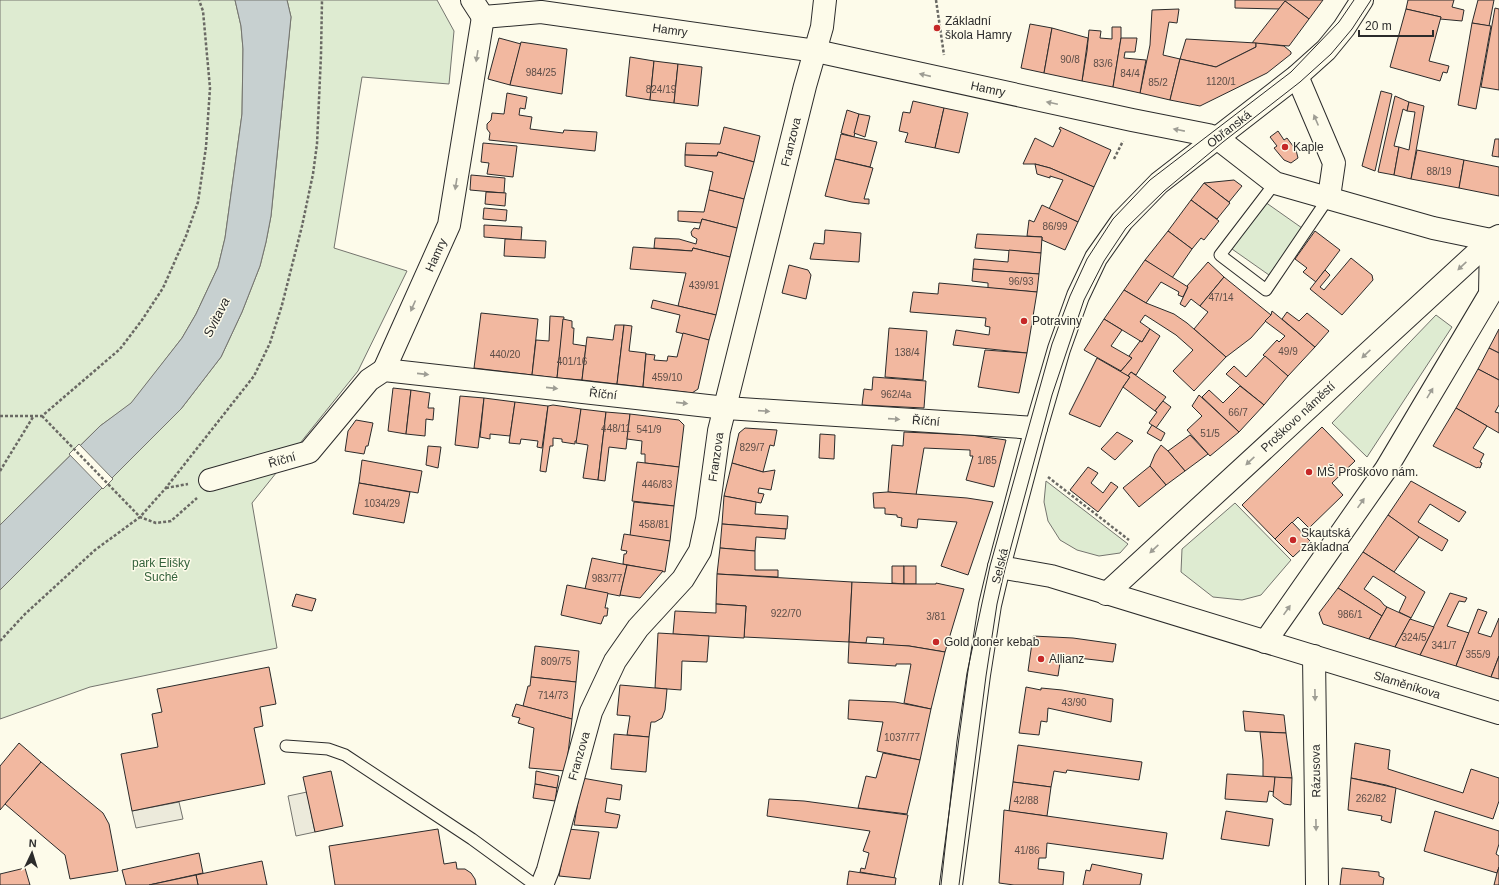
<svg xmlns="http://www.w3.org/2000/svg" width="1499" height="885" font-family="Helvetica,sans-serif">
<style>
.green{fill:#deebd1;stroke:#74746e}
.parking{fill:#eceadb;stroke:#74746e}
.water{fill:#c7d0d0;stroke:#74746e}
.pier{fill:#fdfbea;stroke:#74746e}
.building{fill:#f2b8a0;stroke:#2b2b2b}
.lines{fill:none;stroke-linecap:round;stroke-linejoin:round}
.service-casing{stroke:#2b2b2b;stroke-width:13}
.minor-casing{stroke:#2b2b2b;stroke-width:24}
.secondary-casing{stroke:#2b2b2b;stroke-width:24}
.path{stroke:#6a6964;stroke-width:2.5;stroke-dasharray:3 2;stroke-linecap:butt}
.service{stroke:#fdfbea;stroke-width:11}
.minor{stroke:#fdfbea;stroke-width:22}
.secondary{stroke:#fdfbea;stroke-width:22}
.tram{stroke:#2b2b2b;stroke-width:1}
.oneway{fill:#9e9d94}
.poi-dot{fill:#c62828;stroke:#fdfbea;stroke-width:1.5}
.labels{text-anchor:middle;stroke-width:3;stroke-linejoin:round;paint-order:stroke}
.number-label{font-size:10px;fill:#5d4e48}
.poi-label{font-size:12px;fill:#2b2b2b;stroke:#fdfbea;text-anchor:start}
.street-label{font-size:12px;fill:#2b2b2b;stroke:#fdfbea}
.park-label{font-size:12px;fill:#34623c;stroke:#fdfbea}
.water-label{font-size:13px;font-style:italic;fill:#2b2b2b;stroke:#fdfbea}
</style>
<rect width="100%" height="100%" fill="#fdfbea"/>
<g class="green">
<polygon points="0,0 235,0 241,26 243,49 242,114 225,238 218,267 196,314 182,338 131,404 100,426 0,525"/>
<polygon points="287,0 437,0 454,31 449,84 362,77 334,248 407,271 358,371 252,503 277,648 90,687 0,719 0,590 181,409 221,357 242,312 260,266 266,242 271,216 291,17"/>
<polygon points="1265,202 1302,228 1269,275 1232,249"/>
<polygon points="1436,315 1452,327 1367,457 1332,423"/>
<polygon points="1046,481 1128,544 1120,553 1099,556 1077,550 1060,540 1048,521 1044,502"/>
<polygon points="1235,503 1291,560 1261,595 1242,600 1213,597 1181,572 1182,549"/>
</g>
<g class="parking">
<polygon points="307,792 315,832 296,836 288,796"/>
<polygon points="179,802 183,819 136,828 132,811"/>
</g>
<polygon class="water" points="235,0 287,0 291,17 271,216 266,242 260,266 242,312 221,357 181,409 0,590 0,525 100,426 131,403 182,338 196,314 218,267 225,238 242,114 243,49 241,26"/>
<polygon class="pier" points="79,444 113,479 103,489 69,454"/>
<g class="building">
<polygon points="1235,0 1323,0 1309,19 1285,1 1279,9 1235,8"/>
<polygon points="1408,0 1454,0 1452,7 1464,10 1462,21 1440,19 1441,17 1406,9"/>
<polygon points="1478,0 1494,0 1489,26 1472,23"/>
<polygon points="1285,1 1309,19 1289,46 1252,43"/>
<polygon points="1495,8 1499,9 1499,90 1481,87"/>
<polygon points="1179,9 1177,23 1169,22 1163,55 1180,59 1170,100 1140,93 1150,45 1152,10"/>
<polygon points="1406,9 1441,17 1429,61 1449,66 1447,73 1443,72 1440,81 1390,67"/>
<polygon points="1472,23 1491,26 1476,109 1458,105"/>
<polygon points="1030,24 1052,28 1044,73 1021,68"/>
<polygon points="1112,27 1121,27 1121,38 1113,87 1082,81 1087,51 1089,30 1101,31 1100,38 1112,39"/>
<polygon points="1052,28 1088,38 1082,81 1044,73"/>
<polygon points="499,38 521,44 510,85 488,79"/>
<polygon points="1121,38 1137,38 1135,52 1125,52 1124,58 1146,60 1140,93 1113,87"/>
<polygon points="1186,39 1256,43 1256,47 1216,67 1180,59"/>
<polygon points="521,42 567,49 562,94 510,85"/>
<polygon points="1256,43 1284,46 1291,52 1291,54 1267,73 1200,106 1170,100 1180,59 1216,67 1256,47"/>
<polygon points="630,57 654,61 650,100 626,96"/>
<polygon points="654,61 678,64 674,103 650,100"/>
<polygon points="678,64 702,67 698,106 674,103"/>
<polygon points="1381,91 1392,94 1375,171 1362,166"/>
<polygon points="507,93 527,97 525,109 520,108 519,115 532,117 530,129 563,133 564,130 597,132 595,151 489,140 490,133 487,129 487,124 491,120 492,113 504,114"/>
<polygon points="1395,96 1409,102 1407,111 1403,109 1394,146 1399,147 1394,175 1378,172"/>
<polygon points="913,101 944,108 935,148 905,142 908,133 899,131 903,112 910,113"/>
<polygon points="1409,102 1424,106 1411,179 1394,175 1399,147 1409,150 1415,112 1407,111"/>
<polygon points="944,108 968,113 959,153 935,148"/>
<polygon points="847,110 859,114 854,137 841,133"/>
<polygon points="859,114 870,116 865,137 854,133"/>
<polygon points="724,127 760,136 754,162 718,152 717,156 685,155 686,143 720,144"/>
<polygon points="1060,127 1111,150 1094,187 1050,168 1035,164 1023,164 1035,138 1053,147 1061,130 1059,129"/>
<polygon points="1278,131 1284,140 1287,138 1296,150 1298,158 1291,163 1284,160 1274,148 1277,146 1270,137"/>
<polygon points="841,134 877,142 870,167 835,159"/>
<polygon points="1495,139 1499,139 1499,157 1492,156"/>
<polygon points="483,143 517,146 513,177 487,174 489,163 481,162"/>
<polygon points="1417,150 1464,160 1459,188 1411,179"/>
<polygon points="718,152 754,162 744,199 709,190 713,172 685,166 685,155 717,156"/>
<polygon points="835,159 873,168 864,199 869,199 869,204 852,202 825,196"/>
<polygon points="1464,160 1499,167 1499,196 1459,188"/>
<polygon points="1035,164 1050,168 1094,187 1078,222 1049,209 1063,180 1050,176 1050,178 1037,174"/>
<polygon points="471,175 505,178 504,193 470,190"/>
<polygon points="1234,180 1242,186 1229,202 1204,183"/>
<polygon points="1204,183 1230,203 1217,219 1191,200"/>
<polygon points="709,190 744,199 737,228 702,219 701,223 678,221 678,211 704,212"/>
<polygon points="486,192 506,193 505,206 485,204"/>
<polygon points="1191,200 1219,221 1204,240 1201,238 1192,249 1168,231"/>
<polygon points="1042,205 1078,222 1065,250 1042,240 1042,237 1027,236 1029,220 1034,222"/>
<polygon points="484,208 507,210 506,221 483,219"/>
<polygon points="702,219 737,228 730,257 693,248 692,251 654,248 655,238 679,239 696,244 697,239 692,236 691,232 694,228 699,229"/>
<polygon points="484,225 522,227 521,240 484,237"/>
<polygon points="825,230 861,233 859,262 810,259 814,243 824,244"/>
<polygon points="1168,231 1192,249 1172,278 1145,260"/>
<polygon points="1315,231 1340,250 1316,282 1303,272 1307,268 1295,259"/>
<polygon points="977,234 1042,237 1041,253 975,248"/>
<polygon points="505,239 546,241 545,258 504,256"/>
<polygon points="633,247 692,251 693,248 730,257 716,315 678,306 686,273 630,269"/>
<polygon points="1009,250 1041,253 1039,274 973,269 974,259 1008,262"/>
<polygon points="1351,258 1372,275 1373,280 1342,315 1310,289 1325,270 1330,275 1320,287 1324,290"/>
<polygon points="1145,260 1188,287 1183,297 1178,295 1179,292 1161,282 1146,303 1124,290"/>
<polygon points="1208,262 1224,277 1200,306 1191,299 1185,307 1180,304 1188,287 1187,286"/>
<polygon points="789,265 808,270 811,275 806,299 782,293"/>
<polygon points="973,269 1039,274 1037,292 988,288 988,283 972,281"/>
<polygon points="1224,277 1271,315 1251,338 1226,357 1194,329 1208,312 1200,306"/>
<polygon points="939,283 1037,292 1027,353 953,345 956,330 989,335 990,327 985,326 986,318 910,312 913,292 938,294"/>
<polygon points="1124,290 1146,303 1174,314 1187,323 1226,357 1194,391 1173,371 1193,350 1176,335 1145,315 1140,322 1150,329 1142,342 1104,319"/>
<polygon points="653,300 716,315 709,340 676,332 680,315 651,308"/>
<polygon points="1272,311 1315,347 1288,376 1263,355 1277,340 1279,342 1285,336 1265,321 1271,315"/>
<polygon points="1287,312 1299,321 1307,313 1329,331 1315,347 1282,319"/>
<polygon points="481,313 538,319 532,375 474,368"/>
<polygon points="550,316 564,317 557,378 532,375 536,340 549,341"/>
<polygon points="563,319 572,321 572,328 574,328 573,344 586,346 582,380 557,378"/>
<polygon points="1104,319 1122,330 1111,346 1132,358 1121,371 1084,350"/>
<polygon points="615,325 624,325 617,384 582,380 587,337 613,340"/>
<polygon points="624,325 632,326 629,351 646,353 643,387 617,384"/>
<polygon points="889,328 927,331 923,380 885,377"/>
<polygon points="1150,329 1160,336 1136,375 1131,372 1128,376 1118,371 1121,371 1132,358 1129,356 1140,341 1142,342"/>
<polygon points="1499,329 1499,353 1489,348"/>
<polygon points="683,333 709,340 698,389 692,393 643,387 646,354 655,355 654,360 667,361 668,356 677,357"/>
<polygon points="1489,348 1499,353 1499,380 1478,369"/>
<polygon points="985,350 1027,353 1019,393 978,387"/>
<polygon points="1265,356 1288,376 1264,405 1226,374 1234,366 1246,377"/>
<polygon points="1097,358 1130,377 1123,387 1100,427 1069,414"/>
<polygon points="1478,369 1499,380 1499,405 1495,412 1499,413 1499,433 1456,408"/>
<polygon points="1131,372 1166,397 1155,411 1123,387 1130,377 1128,376"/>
<polygon points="873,377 926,381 924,408 862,405 864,389 872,390"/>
<polygon points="1240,386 1264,405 1239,432 1202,397 1209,390 1223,403"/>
<polygon points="393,388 411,390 406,434 388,431"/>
<polygon points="411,390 430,393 428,408 434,408 433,420 426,419 425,436 406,434"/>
<polygon points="1199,395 1239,432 1210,456 1187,430 1202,416 1192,406"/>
<polygon points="460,396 484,398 478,448 455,445"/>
<polygon points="484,398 515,402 510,436 490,434 490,439 480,437"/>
<polygon points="1163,401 1171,407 1156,428 1149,423 1157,412 1155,411"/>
<polygon points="515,402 548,406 542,448 537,447 538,441 521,439 520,444 509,443"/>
<polygon points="553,405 581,409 577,441 575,441 575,444 562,442 562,439 553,438 553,446 550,446 546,472 540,471 548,406"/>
<polygon points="1456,408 1487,426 1473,448 1484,454 1480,462 1482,463 1480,468 1478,467 1477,468 1433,446"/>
<polygon points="581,409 606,412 598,480 583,478 588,445 576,443"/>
<polygon points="606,412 630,414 626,449 609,447 605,481 598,480"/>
<polygon points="630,414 679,420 684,425 679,467 645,463 645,454 641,454 642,441 627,439"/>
<polygon points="356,420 373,423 368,446 366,446 364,454 345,451 348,431"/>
<polygon points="1152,425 1165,433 1161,441 1147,433"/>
<polygon points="1322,427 1355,461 1332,483 1343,495 1309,528 1298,517 1275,539 1242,505"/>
<polygon points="745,428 777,430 774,446 770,445 763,472 732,463 739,433"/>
<polygon points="904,432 971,435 1006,440 994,487 966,480 973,456 970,456 970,450 924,448 916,495 888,492 892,445 903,446"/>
<polygon points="1117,432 1133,441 1115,460 1101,449"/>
<polygon points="820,434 835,435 834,459 819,458"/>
<polygon points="1190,435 1208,454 1185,471 1168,451"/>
<polygon points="1161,445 1168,451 1185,471 1166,485 1150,466 1155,454"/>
<polygon points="428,446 441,447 438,468 426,465"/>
<polygon points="362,460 422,471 418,493 359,483"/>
<polygon points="637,462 679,467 674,506 632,501"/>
<polygon points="732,463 763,472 775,470 771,490 759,488 758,493 764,494 761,503 724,496"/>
<polygon points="1150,466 1166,485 1139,507 1123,488"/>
<polygon points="1088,467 1098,473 1091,483 1103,493 1111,482 1118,487 1098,512 1070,490"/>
<polygon points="1411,481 1466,512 1459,522 1430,504 1418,522 1448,540 1442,551 1411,532 1388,515"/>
<polygon points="359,483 410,492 404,523 353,514"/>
<polygon points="888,492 967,498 993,502 968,575 941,566 957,522 918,519 917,528 901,526 902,518 897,517 897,515 885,514 885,508 874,508 873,493"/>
<polygon points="724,496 756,502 755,514 788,516 787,529 722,524"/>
<polygon points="634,502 674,506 670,541 630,536"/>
<polygon points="1388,515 1419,537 1394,572 1363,552"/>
<polygon points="1292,522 1310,541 1293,557 1275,539"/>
<polygon points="722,524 786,529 785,539 756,537 755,551 720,548"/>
<polygon points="624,534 670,541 665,572 623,564 624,554 626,554 627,551 621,550"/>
<polygon points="720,548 755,551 755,570 778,570 778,577 717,574"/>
<polygon points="1363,552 1425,592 1411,618 1399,612 1406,597 1373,576 1364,589 1380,600 1384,605 1387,607 1382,616 1338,588"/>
<polygon points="592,558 627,565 620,596 585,589"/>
<polygon points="627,565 663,571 640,598 620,595"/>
<polygon points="892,566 904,566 904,584 892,583"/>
<rect x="904" y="566" width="12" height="18"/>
<polygon points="717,574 852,582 849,642 744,637 746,606 716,604"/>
<polygon points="852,582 904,584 936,584 936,583 964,589 945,652 909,646 883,645 884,638 867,637 866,643 849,642"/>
<polygon points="567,585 608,593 605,608 608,608 607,616 604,616 601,624 561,615"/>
<polygon points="1338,588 1382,616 1369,639 1323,624 1319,613"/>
<polygon points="1450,593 1467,598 1465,602 1459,601 1447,626 1469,633 1456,666 1420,655"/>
<polygon points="296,594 316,599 312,611 292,606"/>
<polygon points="716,604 746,606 744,638 673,634 675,611 716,613"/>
<polygon points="1387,607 1411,618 1395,647 1369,639"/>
<polygon points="1478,609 1487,612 1478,633 1491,637 1499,618 1499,656 1491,677 1456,666"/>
<polygon points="1410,619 1434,627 1420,655 1395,647"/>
<polygon points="658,633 709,636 707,662 682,661 681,690 655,688"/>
<polygon points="1033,636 1073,638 1116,644 1113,662 1061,656 1058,676 1028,671"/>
<polygon points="849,642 909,646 945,652 931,709 904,703 911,664 896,664 896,666 848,663"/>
<polygon points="535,646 579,651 576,682 531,677"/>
<polygon points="1499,656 1499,679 1491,677"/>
<polygon points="269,667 276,704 260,707 263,726 254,728 265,784 132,811 121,754 158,747 152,714 162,712 157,689"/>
<polygon points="531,677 576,682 572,719 523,706 528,686 530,686"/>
<polygon points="620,685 667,689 665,710 662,718 655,722 651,722 649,737 627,735 630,716 617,715"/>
<polygon points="1026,687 1041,690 1041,688 1062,690 1113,699 1111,722 1048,708 1047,722 1041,721 1039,735 1019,733"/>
<polygon points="849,700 895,702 931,709 920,760 877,751 883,722 848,719"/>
<polygon points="516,704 572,719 566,771 529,768 534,728 518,723 520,718 512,716"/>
<polygon points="1243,711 1284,715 1286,733 1245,731"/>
<polygon points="1260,732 1286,733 1292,778 1263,777 1263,760"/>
<polygon points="614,734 649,737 646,772 611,769"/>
<polygon points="19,743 41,762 0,810 0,766"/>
<polygon points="1355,743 1390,750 1388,769 1463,793 1471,769 1499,778 1499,801 1493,819 1386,785 1351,778"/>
<polygon points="1018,745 1142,762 1139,780 1067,770 1066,773 1054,771 1051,787 1013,782"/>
<polygon points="883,753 920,760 907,814 858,808 866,776 876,778"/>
<polygon points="41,762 103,813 109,824 118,871 70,879 65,855 5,804"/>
<polygon points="331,771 343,826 315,832 303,777"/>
<polygon points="536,771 559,776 557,788 535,784"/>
<polygon points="1227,774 1275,777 1274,792 1269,791 1267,802 1225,799"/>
<polygon points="1275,777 1292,778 1291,805 1284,804 1273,796"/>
<polygon points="582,778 622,785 620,800 607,798 605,812 620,815 617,828 574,825"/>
<polygon points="1351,778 1396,788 1391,823 1381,820 1382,816 1348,810"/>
<polygon points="1013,782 1051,787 1047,816 1009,811"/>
<polygon points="535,784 557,788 555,801 533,798"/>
<polygon points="769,799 804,801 908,815 894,878 860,872 861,868 865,869 869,853 863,851 870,831 767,816"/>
<polygon points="1004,810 1167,833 1163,859 1047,843 1046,858 1039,858 1038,869 1064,872 1063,885 1014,885 999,883"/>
<polygon points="1226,811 1273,819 1269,846 1221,839"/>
<polygon points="1435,811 1499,831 1499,844 1496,854 1499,856 1499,867 1497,873 1424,851"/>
<polygon points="438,829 444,864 456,862 457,869 465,869 471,873 475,879 476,885 335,885 329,846"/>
<polygon points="568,829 599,832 590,879 559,876"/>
<polygon points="199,853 203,873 149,885 126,885 122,870"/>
<polygon points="262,861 267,885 198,885 196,875"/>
<polygon points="1092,864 1142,874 1140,885 1083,885 1086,870 1090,871"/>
<polygon points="1499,867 1499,885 1494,885 1497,873"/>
<polygon points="25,868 30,885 0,885 0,874"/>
<polygon points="1342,868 1379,872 1379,876 1384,878 1383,885 1340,885"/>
<polygon points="849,871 896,878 895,885 847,885"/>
<polygon points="196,875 198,885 149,885"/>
</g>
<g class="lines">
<g class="service-casing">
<g id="service">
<polyline points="1275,183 1220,255 1266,290 1329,197"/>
<polyline points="286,746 328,749 345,755 472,839 535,885"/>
</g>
</g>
<g class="minor-casing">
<g id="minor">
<polyline points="472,0 483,17"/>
<polyline points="483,17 541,12 816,51 1132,120 1208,135 1217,138 1275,183 1433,228 1491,240"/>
<polyline points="1297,76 1334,163 1329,197"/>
<polyline points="384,370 449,225 483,17"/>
<polyline points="210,480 309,452 369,380 384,370 726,408 1036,428"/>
<polyline points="999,567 1051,576 1499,713"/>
<polyline points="1106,594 1491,240 1499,236"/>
<polyline points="1265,642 1386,469 1490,294 1491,240"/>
<polyline points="1314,656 1317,885"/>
<polyline points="542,885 548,870 591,712 615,661 638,628 683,579 700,551 707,519 719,431 805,86 822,27 825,0"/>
</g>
</g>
<g class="secondary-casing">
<polyline id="secondary" points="951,885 979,675 990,605 999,567 1036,428 1059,349 1078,296 1096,258 1122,221 1159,183 1297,76 1326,50 1344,28 1362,0"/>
</g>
<g class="path">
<polyline points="936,0 944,55"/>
<polyline points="1114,159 1123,141"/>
<polyline points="0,416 42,416 120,349 142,320 163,288 186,236 198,202 206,147 210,88 203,11 199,0"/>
<polyline points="42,416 140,517 156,523 171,521 197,498"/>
<polyline points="0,471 33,417"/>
<polyline points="1048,477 1129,540"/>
<polyline points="166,488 188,484"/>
<polyline points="0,641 25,614 95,550 140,517 165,489 254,376 270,343 282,305 302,226 313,174 317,144 321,55 322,0"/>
</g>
<use href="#service" class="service"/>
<use href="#minor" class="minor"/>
<use href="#secondary" class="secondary"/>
<g class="tram">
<polyline points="941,885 957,741 967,673 990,566 1052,344 1070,296 1087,259 1113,219 1150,180 1291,72 1339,22 1354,0"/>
<polyline points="959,885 986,676 997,604 1005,569 1052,395 1084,300 1104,261 1126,228 1164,191 1223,142 1300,82 1331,54 1352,29 1371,0"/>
</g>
</g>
<defs><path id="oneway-solid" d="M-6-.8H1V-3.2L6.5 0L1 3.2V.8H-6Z"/></defs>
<g class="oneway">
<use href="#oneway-solid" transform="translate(477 56) rotate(99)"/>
<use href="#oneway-solid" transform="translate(925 75) rotate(-167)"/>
<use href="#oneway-solid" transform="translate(1052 103) rotate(-168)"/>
<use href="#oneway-solid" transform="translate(1316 120) rotate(-113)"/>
<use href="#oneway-solid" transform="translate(1179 130) rotate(-169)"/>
<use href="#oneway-solid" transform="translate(456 184) rotate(99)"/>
<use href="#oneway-solid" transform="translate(1462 266) rotate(137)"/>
<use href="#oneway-solid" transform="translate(413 306) rotate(114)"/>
<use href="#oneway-solid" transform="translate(1366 354) rotate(137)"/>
<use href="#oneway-solid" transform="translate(423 374) rotate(6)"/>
<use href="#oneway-solid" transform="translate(552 388) rotate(6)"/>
<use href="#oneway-solid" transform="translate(1430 393) rotate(-59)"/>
<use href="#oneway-solid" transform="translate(682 403) rotate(6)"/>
<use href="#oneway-solid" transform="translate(764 411) rotate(4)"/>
<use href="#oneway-solid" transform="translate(894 419) rotate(4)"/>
<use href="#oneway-solid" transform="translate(1250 461) rotate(137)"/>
<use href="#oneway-solid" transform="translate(1361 503) rotate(-55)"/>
<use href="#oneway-solid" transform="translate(1154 549) rotate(137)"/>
<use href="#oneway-solid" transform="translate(1287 610) rotate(-55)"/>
<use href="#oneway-solid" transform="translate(1315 695) rotate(89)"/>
<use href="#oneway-solid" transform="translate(1316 825) rotate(89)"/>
</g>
<g class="poi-dot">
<circle cx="937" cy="28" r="4"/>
<circle cx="1285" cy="147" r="4"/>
<circle cx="1024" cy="321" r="4"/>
<circle cx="1309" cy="472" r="4"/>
<circle cx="1293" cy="540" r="4"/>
<circle cx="936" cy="642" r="4"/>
<circle cx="1041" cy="659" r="4"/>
</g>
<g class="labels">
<g class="number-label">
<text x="1070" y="63">90/8</text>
<text x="1103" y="67">83/6</text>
<text x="541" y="76">984/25</text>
<text x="1130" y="77">84/4</text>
<text x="1221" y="85">1120/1</text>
<text x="1158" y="86">85/2</text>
<text x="661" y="93">824/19</text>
<text x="1439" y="175">88/19</text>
<text x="1055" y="230">86/99</text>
<text x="1021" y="285">96/93</text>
<text x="704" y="289">439/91</text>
<text x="1221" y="301">47/14</text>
<text x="1288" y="355">49/9</text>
<text x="907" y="356">138/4</text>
<text x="505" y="358">440/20</text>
<text x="572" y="365">401/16</text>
<text x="667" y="381">459/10</text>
<text x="896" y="398">962/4a</text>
<text x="1238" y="416">66/7</text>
<text x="616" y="432">448/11</text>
<text x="649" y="433">541/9</text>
<text x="1210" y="437">51/5</text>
<text x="752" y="451">829/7</text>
<text x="987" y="464">1/85</text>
<text x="657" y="488">446/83</text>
<text x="382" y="507">1034/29</text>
<text x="654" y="528">458/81</text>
<text x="607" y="582">983/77</text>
<text x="786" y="617">922/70</text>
<text x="1350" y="618">986/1</text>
<text x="936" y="620">3/81</text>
<text x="1414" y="641">324/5</text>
<text x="1444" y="649">341/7</text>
<text x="1478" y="658">355/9</text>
<text x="556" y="665">809/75</text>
<text x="553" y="699">714/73</text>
<text x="1074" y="706">43/90</text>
<text x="902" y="741">1037/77</text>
<text x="1371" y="802">262/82</text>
<text x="1026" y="804">42/88</text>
<text x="1027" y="854">41/86</text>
</g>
<g class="poi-label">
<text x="945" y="25">Základní<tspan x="945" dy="14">škola Hamry</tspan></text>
<text x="1293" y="151">Kaple</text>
<text x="1032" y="325">Potraviny</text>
<text x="1317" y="476">MŠ Proškovo nám.</text>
<text x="1301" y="537">Skautská<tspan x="1301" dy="14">základna</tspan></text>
<text x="944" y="646">Gold doner kebab</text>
<text x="1049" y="663">Allianz</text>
</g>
<g class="street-label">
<text transform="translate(670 30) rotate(8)" y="4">Hamry</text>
<text transform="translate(988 89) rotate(12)" y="4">Hamry</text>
<text transform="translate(1229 129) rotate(-38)" y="4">Obřanská</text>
<text transform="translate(791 142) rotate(-76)" y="4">Franzova</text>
<text transform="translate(436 255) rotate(-66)" y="4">Hamry</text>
<text transform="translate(603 394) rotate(6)" y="4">Říční</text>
<text transform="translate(1298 417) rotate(-43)" y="4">Proškovo náměstí</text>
<text transform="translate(926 421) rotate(4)" y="4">Říční</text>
<text transform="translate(716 457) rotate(-82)" y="4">Franzova</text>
<text transform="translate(282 460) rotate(-16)" y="4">Říční</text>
<text transform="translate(1000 566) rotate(-76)" y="4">Selská</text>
<text transform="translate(1407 685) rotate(17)" y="4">Slaměníkova</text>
<text transform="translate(579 756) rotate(-74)" y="4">Franzova</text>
<text transform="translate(1316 771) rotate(-91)" y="4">Rázusova</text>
</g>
<g class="park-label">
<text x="161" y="567">park Elišky<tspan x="161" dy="14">Suché</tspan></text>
</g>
<g class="water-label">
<text transform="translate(216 317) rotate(-63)" y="5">Svitava</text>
</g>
</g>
<g transform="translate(32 853) rotate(4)" stroke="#fdfbea" stroke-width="3" paint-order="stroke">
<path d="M0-3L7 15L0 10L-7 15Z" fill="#2b2b2b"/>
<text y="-6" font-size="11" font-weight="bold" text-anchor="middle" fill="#2b2b2b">N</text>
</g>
<path d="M1359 30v6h74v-6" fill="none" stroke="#2b2b2b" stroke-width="2"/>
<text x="1365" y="30" font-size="12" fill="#2b2b2b" stroke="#fdfbea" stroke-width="3" paint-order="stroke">20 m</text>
</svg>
